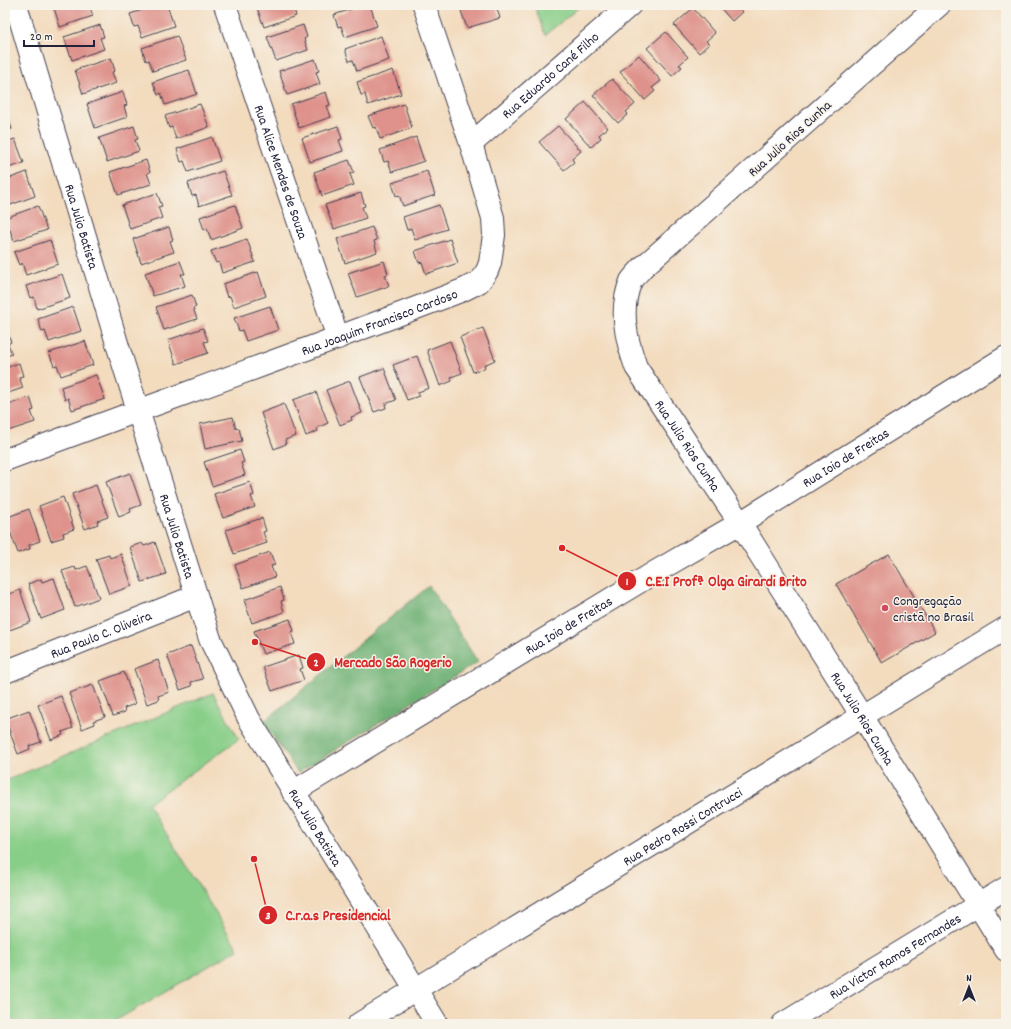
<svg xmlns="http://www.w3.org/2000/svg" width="1011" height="1029" font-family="Dekko,sans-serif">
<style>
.green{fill:#88ce88;stroke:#557862}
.forest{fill:#6eb174;stroke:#486a58}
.building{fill:#de928b}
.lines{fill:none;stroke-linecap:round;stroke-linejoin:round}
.minor-casing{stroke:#413e4f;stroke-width:24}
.minor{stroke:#fff;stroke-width:22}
.poi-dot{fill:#d1495b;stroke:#f7f3e8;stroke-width:1.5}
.labels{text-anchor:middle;stroke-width:3;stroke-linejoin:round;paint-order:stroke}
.street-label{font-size:14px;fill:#22223b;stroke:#f7f3e8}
.poi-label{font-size:14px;fill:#22223b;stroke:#f7f3e8;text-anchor:start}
.leader{fill:none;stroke:#d62828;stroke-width:1.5}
.callout-dot{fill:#d62828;stroke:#f7f3e8;stroke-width:1.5}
.mark-label{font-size:12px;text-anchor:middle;font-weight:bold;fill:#fff}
.callout-label{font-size:15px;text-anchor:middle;font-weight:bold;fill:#d62828;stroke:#f7f3e8;stroke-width:3;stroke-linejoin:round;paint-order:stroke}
</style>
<rect width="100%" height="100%" fill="#f7f3e8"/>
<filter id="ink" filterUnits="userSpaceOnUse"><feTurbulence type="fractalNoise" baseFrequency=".025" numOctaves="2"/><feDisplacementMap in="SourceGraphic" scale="8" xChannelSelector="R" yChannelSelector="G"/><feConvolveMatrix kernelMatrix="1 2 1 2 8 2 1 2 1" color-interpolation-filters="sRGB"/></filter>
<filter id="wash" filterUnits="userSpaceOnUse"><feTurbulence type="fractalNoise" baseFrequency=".012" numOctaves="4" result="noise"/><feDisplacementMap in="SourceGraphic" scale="16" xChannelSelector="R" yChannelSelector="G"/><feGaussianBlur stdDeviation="0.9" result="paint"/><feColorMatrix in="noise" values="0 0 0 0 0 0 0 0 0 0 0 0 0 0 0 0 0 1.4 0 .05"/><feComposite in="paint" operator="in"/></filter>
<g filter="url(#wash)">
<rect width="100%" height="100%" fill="#f3dbbe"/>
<g class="green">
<polygon points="534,5 582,5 545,35"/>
<polygon points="213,693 239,739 148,804 238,949 110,1024 5,1024 5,781"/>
</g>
<polygon class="forest" points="429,586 478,662 298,773 263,722"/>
<g id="blocks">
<g class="building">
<polygon points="53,5 89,5 93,16 60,27"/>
<polygon points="158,5 167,5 174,26 142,37 138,26 134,27 130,14"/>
<polygon points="256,5 293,5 296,16 264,27"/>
<polygon points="363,5 370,5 377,26 345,37 341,26 338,27 334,15"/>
<polygon points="459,5 498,5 496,6 500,18 467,28"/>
<polygon points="718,5 744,5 740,9 742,12 732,21"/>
<polygon points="693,8 715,33 706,41 709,44 699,53 674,25"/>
<polygon points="100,25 104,37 100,38 104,49 72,60 64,37"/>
<polygon points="303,25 307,37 304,39 308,50 276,61 267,37"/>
<polygon points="666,32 688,57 679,65 682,67 672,76 647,48"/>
<polygon points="177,36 186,60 153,71 149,60 146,61 142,48"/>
<polygon points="381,36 389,60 357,71 353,60 349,61 345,49"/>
<polygon points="639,55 661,81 652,88 655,91 645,100 620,72"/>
<polygon points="111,58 115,71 112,72 116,83 83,94 75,70"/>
<polygon points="315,59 319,71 316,72 320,84 287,95 279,71"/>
<polygon points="189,70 197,94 165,105 161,93 158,95 153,82"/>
<polygon points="393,70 401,94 368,105 365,94 361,95 357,82"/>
<polygon points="612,79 635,104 626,112 628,114 618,123 593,95"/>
<polygon points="123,92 127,105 124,106 127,117 95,128 87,104"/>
<polygon points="326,92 330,105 327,106 331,117 299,128 291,104"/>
<polygon points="585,102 608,128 599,135 601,138 591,147 566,119"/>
<polygon points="200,104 209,127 176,139 172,127 169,128 165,116"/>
<polygon points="404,104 412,128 380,139 376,127 373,128 368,116"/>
<polygon points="5,109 12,129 5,131"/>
<polygon points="134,126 138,139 135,140 139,151 107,162 99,138"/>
<polygon points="338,126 342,139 339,140 343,151 310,162 302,138"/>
<polygon points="558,126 581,151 572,159 574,162 564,170 539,142"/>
<polygon points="212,137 220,161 188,172 184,161 181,162 177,149"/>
<polygon points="416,137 424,161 392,172 388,161 384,162 380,150"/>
<polygon points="15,139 24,163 5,169 5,142"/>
<polygon points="146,160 150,172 147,173 151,184 118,195 110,172"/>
<polygon points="349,160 354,172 350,174 354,185 322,196 314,172"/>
<polygon points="223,171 232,195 199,206 196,195 192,196 188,183"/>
<polygon points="427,171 435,195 403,206 399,195 396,196 392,183"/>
<polygon points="27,172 35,196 5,207 5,180"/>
<polygon points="157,193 162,206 158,207 162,218 130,229 122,205"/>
<polygon points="361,193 365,206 362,207 366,218 334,229 325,205"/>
<polygon points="235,205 243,228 211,240 207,228 204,230 200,217"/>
<polygon points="439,205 447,229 415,240 411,228 407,230 403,217"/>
<polygon points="38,206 47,230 14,241 10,230 7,231 5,224 5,218"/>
<polygon points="169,227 173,240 170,241 174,252 141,263 133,239"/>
<polygon points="372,227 377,240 374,241 377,252 345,263 337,239"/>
<polygon points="247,239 255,262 222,273 219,262 216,263 211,251"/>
<polygon points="450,239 458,263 426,274 422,262 419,263 415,251"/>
<polygon points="50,240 58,264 26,275 22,263 19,265 14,252"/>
<polygon points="180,261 185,274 181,274 185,286 153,296 145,273"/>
<polygon points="384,261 388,274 385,275 389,286 357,297 348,273"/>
<polygon points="258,272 266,296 234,307 230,296 227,297 223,284"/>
<polygon points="62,274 70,298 37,309 34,297 30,298 26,286"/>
<polygon points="192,295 196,307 193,308 197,319 164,330 156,307"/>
<polygon points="270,306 278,330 246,341 242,330 239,331 234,318"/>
<polygon points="73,307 81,331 49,342 45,331 42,332 38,319"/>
<polygon points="203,328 208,341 204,342 208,353 176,364 168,340"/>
<polygon points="483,328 495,360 484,365 485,368 473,372 460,337"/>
<polygon points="5,330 7,330 11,342 8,344 12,354 5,357"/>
<polygon points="85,341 93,365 61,376 57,365 54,366 49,353"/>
<polygon points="450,341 462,373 451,377 452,381 440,386 427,350"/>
<polygon points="417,356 429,388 418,392 419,396 407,400 393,365"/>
<polygon points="19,363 23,376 19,377 23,388 5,394 5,368"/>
<polygon points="384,368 396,400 385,404 386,408 374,412 360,377"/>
<polygon points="96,375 105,399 72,410 68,398 65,400 61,387"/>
<polygon points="350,381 362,413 351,417 352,420 340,425 326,390"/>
<polygon points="316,392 328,423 317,428 318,431 306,436 293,400"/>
<polygon points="30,397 34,410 31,411 35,422 5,432 5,406"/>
<polygon points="284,404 296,436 285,440 286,444 274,449 261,413"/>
<polygon points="233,417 236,429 239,428 242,441 205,449 200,424"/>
<polygon points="240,450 244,462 241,463 245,475 212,486 204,462"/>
<polygon points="130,473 141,505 130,509 131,512 119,517 106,482"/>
<polygon points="250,482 254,495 251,496 255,507 223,518 214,494"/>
<polygon points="96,485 108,517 97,521 98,524 85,529 72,494"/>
<polygon points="63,497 74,529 63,533 64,537 51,541 39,506"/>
<polygon points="29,509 40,541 29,545 30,549 18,553 5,518"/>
<polygon points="262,518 266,531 263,532 267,543 234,554 226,530"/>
<polygon points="155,542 166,574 142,582 130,547 142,543 144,546"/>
<polygon points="270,552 275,565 271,566 275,577 243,588 235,565"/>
<polygon points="121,554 132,586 109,594 96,559 109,555 110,558"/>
<polygon points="889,554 935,632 882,663 836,584"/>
<polygon points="87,566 99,598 75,607 62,571 75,567 76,570"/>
<polygon points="54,578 65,610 41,619 28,584 41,579 42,582"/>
<polygon points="280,587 284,600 281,601 284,612 252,623 244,600"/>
<polygon points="20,590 31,622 7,631 5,624 5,592 7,591 9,594"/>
<polygon points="290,619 294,631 291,632 295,644 263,654 254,631"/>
<polygon points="191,646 203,679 191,682 192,686 180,690 167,655"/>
<polygon points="299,655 303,668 300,669 304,680 272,691 263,667"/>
<polygon points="158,660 169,692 158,696 159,700 147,704 134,669"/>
<polygon points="124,672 135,704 124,708 125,712 113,716 100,681"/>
<polygon points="93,685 105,717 93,721 95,724 82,729 69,693"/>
<polygon points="61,696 73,728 62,732 63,735 51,740 38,705"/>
<polygon points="29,710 41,742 29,746 30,749 18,754 5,719"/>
</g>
</g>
</g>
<g filter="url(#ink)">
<use href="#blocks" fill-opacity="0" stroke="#413e4f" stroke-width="1"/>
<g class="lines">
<g class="minor-casing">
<g id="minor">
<path id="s1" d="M16,5L119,350L210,639L249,719L437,1024"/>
<path id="s2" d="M225,5L338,338"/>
<path id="s3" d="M939,5L643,267C640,271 634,276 631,281C619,309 626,339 636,367L740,523L862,716L1006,950"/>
<path id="s4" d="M471,144L630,5"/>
<path id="s5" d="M5,460C157,403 311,349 463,290L479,282L487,271L490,263L494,235L493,218L471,144L424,5"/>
<path id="s6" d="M5,672L196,596"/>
<path id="s7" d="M293,792L657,571L740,523L1006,357"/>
<path id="s8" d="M359,1024L1006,628"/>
<path id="s9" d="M783,1024L1006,888"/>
</g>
</g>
<use href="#minor" class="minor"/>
</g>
</g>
<circle class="poi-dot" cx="885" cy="608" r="4"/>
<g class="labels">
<g class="street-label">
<text dy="5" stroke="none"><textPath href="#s4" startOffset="105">Rua Eduardo Cané Filho</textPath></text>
<text transform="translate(789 138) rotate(-42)" y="5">Rua Julio Rios Cunha</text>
<text dy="5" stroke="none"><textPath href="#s2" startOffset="176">Rua Alice Mendes de Souza</textPath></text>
<text dy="5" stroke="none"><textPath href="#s1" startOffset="231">Rua Julio Batista</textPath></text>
<text dy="5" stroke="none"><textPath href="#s5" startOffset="399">Rua Joaquim Francisco Cardoso</textPath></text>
<text dy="5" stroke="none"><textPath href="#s3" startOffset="596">Rua Julio Rios Cunha</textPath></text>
<text dy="5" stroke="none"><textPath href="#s7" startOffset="646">Rua Ioio de Freitas</textPath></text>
<text dy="5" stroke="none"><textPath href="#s1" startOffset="555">Rua Julio Batista</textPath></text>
<text dy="5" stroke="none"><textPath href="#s7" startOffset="322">Rua Ioio de Freitas</textPath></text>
<text dy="5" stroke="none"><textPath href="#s6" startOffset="103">Rua Paulo C. Oliveira</textPath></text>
<text dy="5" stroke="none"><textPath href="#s3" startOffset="920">Rua Julio Rios Cunha</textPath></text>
<text dy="5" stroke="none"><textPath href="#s8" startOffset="379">Rua Pedro Rossi Contrucci</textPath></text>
<text dy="5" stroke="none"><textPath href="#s1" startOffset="879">Rua Julio Batista</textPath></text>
<text dy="5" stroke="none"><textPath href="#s9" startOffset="131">Rua Victor Ramos Fernandes</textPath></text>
</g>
<g class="poi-label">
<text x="893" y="605">Congregação<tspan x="893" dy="16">cristã no Brasil</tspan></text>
</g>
</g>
<path class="leader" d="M562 548L627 581M255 642L316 662M254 859L268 915"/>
<g class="callout-dot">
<circle cx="562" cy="548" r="4"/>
<circle cx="255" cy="642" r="4"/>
<circle cx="254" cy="859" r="4"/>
<circle cx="627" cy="581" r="10"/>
<circle cx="316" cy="662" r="10"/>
<circle cx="268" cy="915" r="10"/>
</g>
<g class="mark-label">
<text x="627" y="585">1</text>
<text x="316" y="666">2</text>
<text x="268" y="919">3</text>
</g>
<g class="callout-label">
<text x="726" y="586">C.E.I Profª Olga Girardi Brito</text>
<text x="393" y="667">Mercado São Rogerio</text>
<text x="338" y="920">C.r.a.s Presidencial</text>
</g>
<rect width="1011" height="1029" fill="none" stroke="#f7f3e8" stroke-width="20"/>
<g transform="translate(969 987)" stroke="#f7f3e8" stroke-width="3" paint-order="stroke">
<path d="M0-3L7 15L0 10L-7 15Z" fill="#22223b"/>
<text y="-6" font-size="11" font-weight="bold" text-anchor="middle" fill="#22223b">N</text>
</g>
<path d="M24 40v6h70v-6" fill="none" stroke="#22223b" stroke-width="2"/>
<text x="30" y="40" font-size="12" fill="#22223b" stroke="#f7f3e8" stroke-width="3" paint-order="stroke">20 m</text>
</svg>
